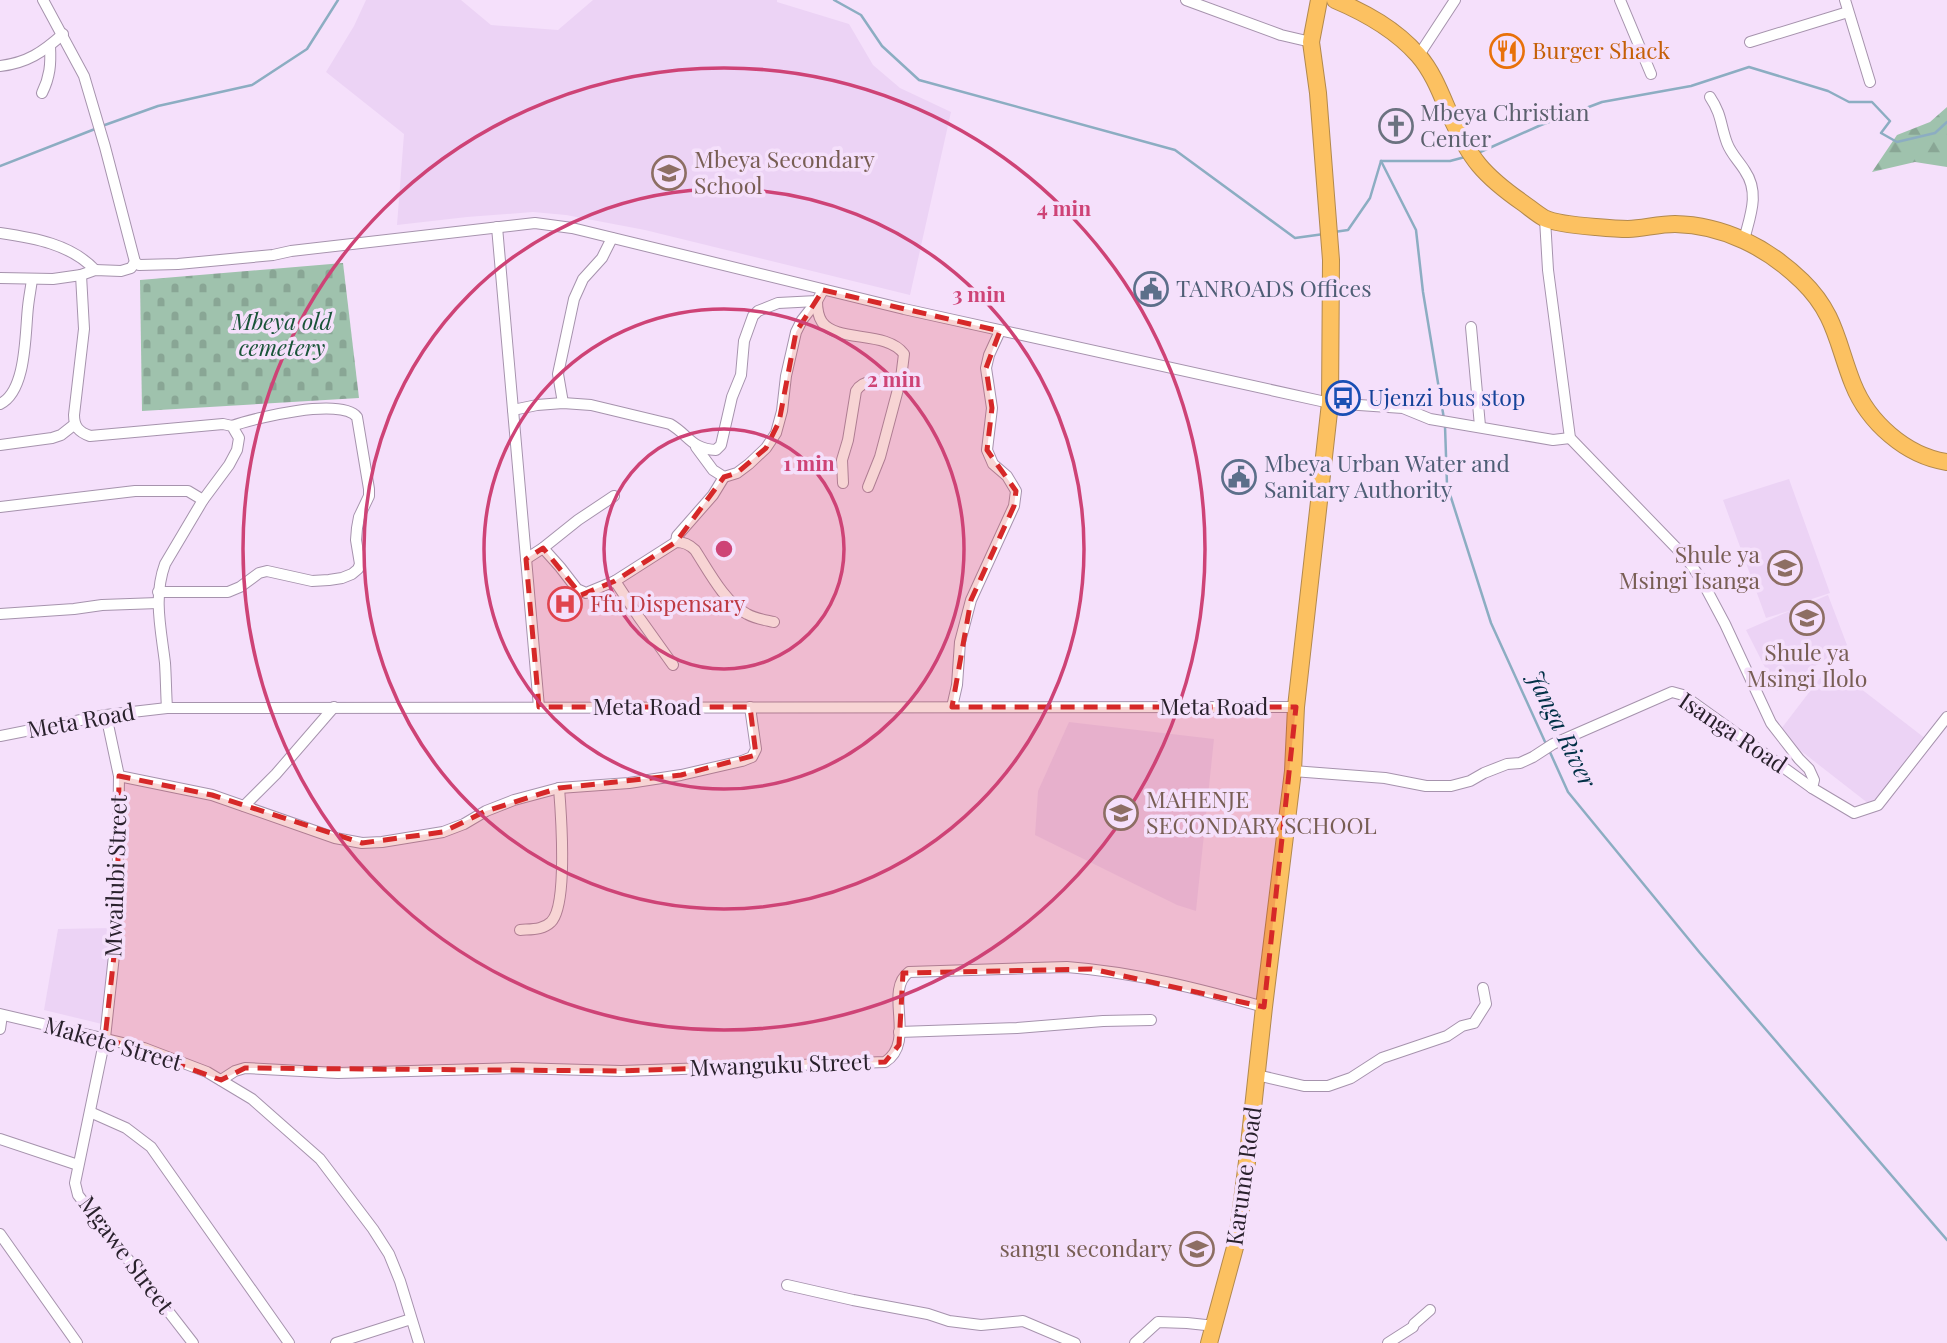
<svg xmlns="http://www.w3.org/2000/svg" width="1947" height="1343" font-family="'Playfair Display',serif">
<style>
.built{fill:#ecd3f5}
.forest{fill:url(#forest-firs)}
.cemetery{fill:url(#cemetery-stones)}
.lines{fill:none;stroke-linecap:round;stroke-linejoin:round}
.stream{stroke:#8cadc2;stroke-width:2.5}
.minor-casing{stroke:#a693ad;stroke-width:12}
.highway-casing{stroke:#b2894e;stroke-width:18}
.minor{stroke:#fff;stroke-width:10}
.highway{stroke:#fcc161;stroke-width:16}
.marked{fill:#d62828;fill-opacity:0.2;stroke:#d62828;stroke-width:5;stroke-dasharray:14 9;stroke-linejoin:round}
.ring{fill:none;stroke:#ce4376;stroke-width:3.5}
.labels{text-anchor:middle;stroke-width:7;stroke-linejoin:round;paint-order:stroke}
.food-label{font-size:23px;fill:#c56008;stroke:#f5e0fb;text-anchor:start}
.worship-label{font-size:23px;fill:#5b616d;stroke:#f5e0fb;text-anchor:start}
.education-label{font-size:23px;fill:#785e54;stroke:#f5e0fb;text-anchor:start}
.service-label{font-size:23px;fill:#4e5e75;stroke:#f5e0fb;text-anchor:start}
.park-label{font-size:23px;font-style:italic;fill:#195438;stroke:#f5e0fb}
.transit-label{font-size:23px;fill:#164399;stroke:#f5e0fb;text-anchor:start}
.health-label{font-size:23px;fill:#be3a42;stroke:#f5e0fb;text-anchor:start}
.street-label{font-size:23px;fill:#29212c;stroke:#f5e0fb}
.water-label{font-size:24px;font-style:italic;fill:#003046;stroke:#f5e0fb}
.centre{fill:#ce4376;stroke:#f5e0fb;stroke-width:3.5}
.ring-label{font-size:21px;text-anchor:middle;font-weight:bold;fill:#ce4376;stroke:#f5e0fb;stroke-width:7;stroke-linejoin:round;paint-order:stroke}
</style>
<defs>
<pattern id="forest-firs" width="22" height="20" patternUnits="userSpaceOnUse" patternTransform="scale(1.75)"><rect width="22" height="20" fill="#9fc2ad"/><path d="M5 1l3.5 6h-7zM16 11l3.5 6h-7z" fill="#89a695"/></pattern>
<pattern id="cemetery-stones" width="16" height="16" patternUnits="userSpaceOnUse" patternTransform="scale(1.75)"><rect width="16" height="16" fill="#9fc2ad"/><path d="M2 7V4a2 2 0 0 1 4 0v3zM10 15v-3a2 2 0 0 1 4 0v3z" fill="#89a695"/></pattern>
</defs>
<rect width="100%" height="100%" fill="#f5e0fb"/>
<g class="built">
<polygon points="366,0 461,0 491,25 558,30 593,0 777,0 777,2 849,24 873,65 900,88 951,112 910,295 645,230 566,215 533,212 467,217 397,225 404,134 326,72 354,26"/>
<polygon points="1789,479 1830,593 1812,599 1809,603 1828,595 1847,645 1777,691 1746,630 1792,610 1766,618 1723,500"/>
<polygon points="1830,665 1926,739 1873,807 1778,733"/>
<polygon points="1069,722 1214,739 1196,911 1177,905 1035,835 1038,791"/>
<polygon points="112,928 102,1024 44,1010 58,929"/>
</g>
<polygon class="forest" points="1947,107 1947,167 1915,162 1872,172 1897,135 1930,122"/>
<polygon class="cemetery" points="343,263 359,398 142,411 140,280"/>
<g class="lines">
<g class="stream">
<polyline points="834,0 861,15 882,46 919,80 1175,150 1295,238 1324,234"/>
<polyline points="102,126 158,106 252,85 307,49 338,0"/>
<polyline points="1478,153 1541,125 1602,102 1691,86 1749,67 1828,91 1849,102 1872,102 1890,121 1881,133 1897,142 1935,133 1947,122"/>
<polyline points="1381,161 1416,230 1423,292 1444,419"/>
<polyline points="1381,161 1450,161 1465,157"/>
<polyline points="0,166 95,129"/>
<polyline points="1334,232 1348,230 1370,198 1381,161"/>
<polyline points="1445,426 1447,485 1491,623 1546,744"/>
<polyline points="1549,750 1568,792 1700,953 1947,1240"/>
</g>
<g class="minor-casing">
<g id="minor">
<polyline points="43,0 84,76 105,147 135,262 139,265 178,264 273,255 291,251 535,223 572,228 904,309 1330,403 1403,408 1430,419 1553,440 1570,438"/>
<polyline points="1186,0 1281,35 1311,42"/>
<polyline points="1620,0 1651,74"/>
<polyline points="1845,0 1870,82"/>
<polyline points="1750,42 1848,12"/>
<polyline points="1419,55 1455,0"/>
<path d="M0,66C27,63 43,52 63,34"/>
<path d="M42,93C50,77 51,64 50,46"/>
<path d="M1710,97C1722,115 1720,124 1727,143C1731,154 1739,161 1745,171C1760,193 1750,216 1744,240"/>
<polyline points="1545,219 1548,270 1570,438 1687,559 1701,579 1725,624 1771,723 1799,759 1809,769 1814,780 1812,788 1854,813 1878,805 1947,717"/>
<polyline points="497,227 539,707"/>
<path d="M0,233C34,238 71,244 95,270"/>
<path d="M81,275L84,329L74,415C74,427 79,432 90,436L223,424L232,426L239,438L237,450L229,465L203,500L165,564C153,597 161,629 165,663C166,678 166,693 167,708"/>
<polyline points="0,278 53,279 81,275 95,270 121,271 131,268 135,262"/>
<path d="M817,301C817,308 818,316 822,322C837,343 886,330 904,354L901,378L880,457L868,487"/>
<polyline points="1471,327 1480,426"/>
<polyline points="563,403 558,374 574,299 583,279 602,258 612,238"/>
<path d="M0,404C27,391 25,332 28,307C29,297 31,288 32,279"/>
<path d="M513,410L537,405L563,403L591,405L670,424C689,435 691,449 716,450L721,445L732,397L741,375L744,341L753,316L758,311L778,303L817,301L823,290"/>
<polyline points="0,445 52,438 61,435 75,424"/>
<polyline points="696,447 713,470 724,477 737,473 749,464 766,448 776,433 782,411 786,376 796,332 802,320 817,301"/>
<path d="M843,483L842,460L848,440L856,391C865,376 884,383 899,385"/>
<polyline points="0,507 135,491 188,491 203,500"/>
<polyline points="676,542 677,536 713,495 724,477"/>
<path d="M543,548L560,567L577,589L586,593L615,581L676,542C684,542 689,544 695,550C708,570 725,603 747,614C756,619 765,620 774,622"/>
<polyline points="526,559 543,548 578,520 614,496"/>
<polyline points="615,581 638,616 673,665"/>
<path d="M158,592H228L240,587L259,573L267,571L312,581L329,580L342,578L352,574L358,569L360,564L356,540L357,528L359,517L369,496V489L357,417C341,397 254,418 232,426"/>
<polyline points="0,614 74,609 102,605 158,603"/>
<polyline points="952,707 957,685 960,642 971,600 1014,506 1016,491 1007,476 993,464 987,450 992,408 986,368 989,355 1000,331"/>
<polyline points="106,715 119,776 117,928 105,1038 75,1183 78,1195 193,1343"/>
<polyline points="0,736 106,715 167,708 1296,707"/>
<polyline points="1293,771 1385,778 1426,786 1451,786 1470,781 1484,773 1507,764 1520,763 1533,757 1553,744 1672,692 1683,695 1812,788"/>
<polyline points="119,776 212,795 335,838 362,843 382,842 443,832 464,824 486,811 514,800 559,788 629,783 681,775 742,761 752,757 756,749 750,707"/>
<polyline points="244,806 276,774 334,707"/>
<path d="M520,930C531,929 543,930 551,922C568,906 561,813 559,788"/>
<polyline points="0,1014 144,1048 207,1072 252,1099 320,1159 373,1229 389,1254 400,1281 419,1343"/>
<polyline points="0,1029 2,1015"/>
<polyline points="899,1032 1017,1028 1103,1021 1151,1020"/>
<polyline points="1257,1075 1304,1086 1328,1086 1351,1078 1382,1058 1447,1036 1462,1026 1474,1023 1486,1004 1483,988"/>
<path d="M221,1080L235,1071L245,1068L338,1073L516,1068L621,1071L885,1062C917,1042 883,991 909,972L1067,967C1134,972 1200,989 1264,1007"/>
<polyline points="90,1112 126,1128 151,1147 289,1343"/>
<polyline points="0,1139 78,1165"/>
<polyline points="0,1234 77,1343"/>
<polyline points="787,1285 853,1300 928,1314 949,1321 981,1325 1023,1321 1075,1343"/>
<polyline points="336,1343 411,1319"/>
<polyline points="1135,1343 1158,1322 1187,1323 1215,1326"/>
<polyline points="1388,1343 1413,1327 1414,1324 1430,1310"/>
</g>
</g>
<g class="highway-casing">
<g id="highway">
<path d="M1335,0C1366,13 1395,29 1418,55C1433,72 1441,94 1450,115C1470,159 1483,175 1523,203C1530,208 1537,214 1544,218C1556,224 1583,226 1596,227C1607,228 1618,229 1628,229C1644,228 1660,224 1675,224C1724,225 1768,248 1802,281C1836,314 1837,344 1853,384C1868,422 1906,456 1947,462"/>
<polyline points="1209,1343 1237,1240 1248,1154 1264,1007 1293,771 1296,707 1330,403 1331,260 1318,93 1311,42 1319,0"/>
</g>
</g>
<use href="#minor" class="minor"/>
<use href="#highway" class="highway"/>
</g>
<path class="marked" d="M823,290L1000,331L986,368L992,408L987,450L1016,491L1014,506L971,600L952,707H1296L1264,1007L1092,969L903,973L899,1045L885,1062L621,1071L245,1068L221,1080L105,1038L117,928L119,776L212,795L362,843L443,832L486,811L559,788L681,775L756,755L750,707H539L526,559L543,548L581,595L615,581L676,542L724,477L737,473L766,448L779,422L796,332Z"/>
<g class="ring">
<circle cx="724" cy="549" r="120"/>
<circle cx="724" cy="549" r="240"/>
<circle cx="724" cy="549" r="360"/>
<circle cx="724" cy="549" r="481"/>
</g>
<defs>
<g id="restaurant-ring" transform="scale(1.75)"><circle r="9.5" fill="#f5e0fb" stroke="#e8710a" stroke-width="1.5"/><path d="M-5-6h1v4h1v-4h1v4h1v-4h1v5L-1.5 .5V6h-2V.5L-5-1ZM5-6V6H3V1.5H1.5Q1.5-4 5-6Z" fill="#e8710a"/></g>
<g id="church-ring" transform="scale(1.75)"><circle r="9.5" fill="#f5e0fb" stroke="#6b7280" stroke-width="1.5"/><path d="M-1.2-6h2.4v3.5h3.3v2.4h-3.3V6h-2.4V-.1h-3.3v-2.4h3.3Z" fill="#6b7280"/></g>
<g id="school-ring" transform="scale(1.75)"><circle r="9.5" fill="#f5e0fb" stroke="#8d6e63" stroke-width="1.5"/><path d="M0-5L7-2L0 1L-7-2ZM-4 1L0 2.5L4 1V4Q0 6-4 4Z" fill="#8d6e63"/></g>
<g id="civic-ring" transform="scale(1.75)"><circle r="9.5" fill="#f5e0fb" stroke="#5c6f8a" stroke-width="1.5"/><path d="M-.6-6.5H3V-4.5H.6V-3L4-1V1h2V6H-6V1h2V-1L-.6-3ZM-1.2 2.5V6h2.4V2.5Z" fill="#5c6f8a"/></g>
<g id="bus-ring" transform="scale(1.75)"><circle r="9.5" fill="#f5e0fb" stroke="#1a4fb4" stroke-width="1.5"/><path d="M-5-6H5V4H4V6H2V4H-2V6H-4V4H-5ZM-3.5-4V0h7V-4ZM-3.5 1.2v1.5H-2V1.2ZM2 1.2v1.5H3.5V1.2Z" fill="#1a4fb4"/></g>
<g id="hospital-ring" transform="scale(1.75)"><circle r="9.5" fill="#f5e0fb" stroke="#e0444e" stroke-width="1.5"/><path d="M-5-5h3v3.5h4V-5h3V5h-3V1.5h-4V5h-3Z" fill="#e0444e"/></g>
</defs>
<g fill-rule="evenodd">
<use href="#restaurant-ring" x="1507" y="51"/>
<use href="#church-ring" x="1396" y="126"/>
<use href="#school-ring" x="669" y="173"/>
<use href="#civic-ring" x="1151" y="289"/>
<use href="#bus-ring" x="1343" y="398"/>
<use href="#civic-ring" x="1239" y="477"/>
<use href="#school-ring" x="1785" y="568"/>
<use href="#hospital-ring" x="565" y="604"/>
<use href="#school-ring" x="1807" y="618"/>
<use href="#school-ring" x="1121" y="813"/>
<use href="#school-ring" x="1197" y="1249"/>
</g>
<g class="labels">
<g class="food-label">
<text x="1532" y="59">Burger Shack</text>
</g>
<g class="worship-label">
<text x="1420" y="121">Mbeya Christian<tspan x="1420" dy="26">Center</tspan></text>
</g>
<g class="education-label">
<text x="694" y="168">Mbeya Secondary<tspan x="694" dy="26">School</tspan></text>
<text x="1760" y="563" text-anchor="end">Shule ya<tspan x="1760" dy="26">Msingi Isanga</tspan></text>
<text x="1807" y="661" text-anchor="middle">Shule ya<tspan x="1807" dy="26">Msingi Ilolo</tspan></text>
<text x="1146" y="808">MAHENJE<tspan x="1146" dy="26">SECONDARY SCHOOL</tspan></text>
<text x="1172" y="1257" text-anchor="end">sangu secondary</text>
</g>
<g class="service-label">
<text x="1176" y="297">TANROADS Offices</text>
<text x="1264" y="472">Mbeya Urban Water and<tspan x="1264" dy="26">Sanitary Authority</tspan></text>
</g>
<g class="park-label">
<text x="282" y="330">Mbeya old<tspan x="282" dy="26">cemetery</tspan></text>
</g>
<g class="transit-label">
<text x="1368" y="406">Ujenzi bus stop</text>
</g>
<g class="health-label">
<text x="590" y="612">Ffu Dispensary</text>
</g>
<g class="street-label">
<text x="647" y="715">Meta Road</text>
<text x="1214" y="715">Meta Road</text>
<text transform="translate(81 721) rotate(-10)" y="8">Meta Road</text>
<text transform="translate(1733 733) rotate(34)" y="8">Isanga Road</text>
<text transform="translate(116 876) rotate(-88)" y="8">Mwailubi Street</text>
<text transform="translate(113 1044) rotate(16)" y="8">Makete Street</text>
<text transform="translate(780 1065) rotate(-2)" y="8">Mwanguku Street</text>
<text transform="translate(1244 1176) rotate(-82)" y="8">Karume Road</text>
<text transform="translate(126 1255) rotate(53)" y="8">Mgawe Street</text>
</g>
<g class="water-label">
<text transform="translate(1561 729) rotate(64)" y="8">Janga River</text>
</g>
</g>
<circle cx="724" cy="549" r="10" class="centre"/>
<g class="ring-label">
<text x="1064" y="216">4 min</text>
<text x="979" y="302">3 min</text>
<text x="894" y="387">2 min</text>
<text x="809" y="471">1 min</text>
</g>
</svg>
